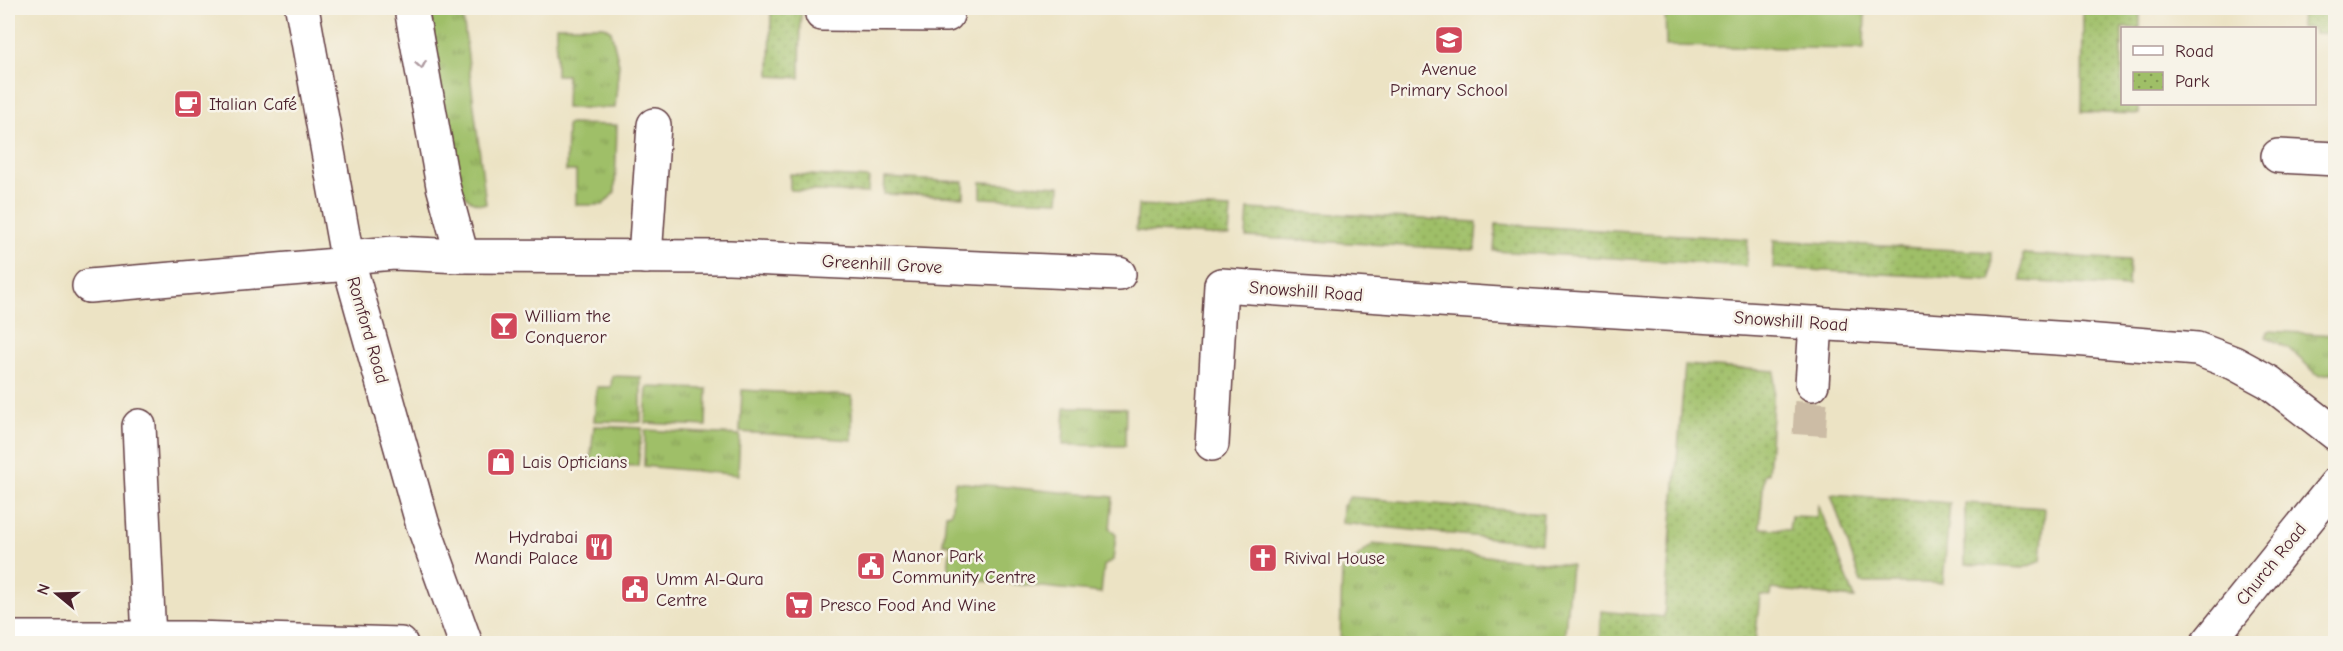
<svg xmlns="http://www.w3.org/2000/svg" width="2343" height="651" font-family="'Comic Neue',sans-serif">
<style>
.grass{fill:url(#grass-tufts);stroke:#746f49;stroke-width:1.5}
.park{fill:url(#park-dots);stroke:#746f49;stroke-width:1.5}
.pitch{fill:#9fbf67;stroke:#746f49;stroke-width:1.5}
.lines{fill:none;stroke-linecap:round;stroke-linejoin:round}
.minor-tunnel{stroke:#ccbca5;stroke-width:33;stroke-dasharray:33 16;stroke-linecap:butt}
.minor-casing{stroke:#623c42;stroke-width:36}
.major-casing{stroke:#623c42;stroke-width:36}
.minor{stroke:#fff;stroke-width:33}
.major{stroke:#fff;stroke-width:33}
.rail{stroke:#4a1f2b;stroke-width:4.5;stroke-dasharray:9 4.5;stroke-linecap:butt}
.oneway{stroke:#ae9aa0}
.labels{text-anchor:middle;stroke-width:5;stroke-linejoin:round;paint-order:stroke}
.poi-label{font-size:18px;fill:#4a1f2b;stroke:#f7f3e8;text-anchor:start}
.street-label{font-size:18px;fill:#4a1f2b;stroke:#f7f3e8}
</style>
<defs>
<pattern id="grass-tufts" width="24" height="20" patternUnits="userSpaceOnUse" patternTransform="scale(1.5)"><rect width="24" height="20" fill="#9fbf67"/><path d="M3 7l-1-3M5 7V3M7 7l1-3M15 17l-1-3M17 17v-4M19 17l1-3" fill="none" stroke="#849b55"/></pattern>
<pattern id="park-dots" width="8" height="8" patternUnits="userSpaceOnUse" patternTransform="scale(1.5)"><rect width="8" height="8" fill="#9fbf67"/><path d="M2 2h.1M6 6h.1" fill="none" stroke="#849b55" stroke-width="1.8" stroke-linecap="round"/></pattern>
</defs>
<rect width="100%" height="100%" fill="#f7f3e8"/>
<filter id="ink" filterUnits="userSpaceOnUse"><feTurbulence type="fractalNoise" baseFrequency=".0167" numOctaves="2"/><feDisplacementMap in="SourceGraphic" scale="12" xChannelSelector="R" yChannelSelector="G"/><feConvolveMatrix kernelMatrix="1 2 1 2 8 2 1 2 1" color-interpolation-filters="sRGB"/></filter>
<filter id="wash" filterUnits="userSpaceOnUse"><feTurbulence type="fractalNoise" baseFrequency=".008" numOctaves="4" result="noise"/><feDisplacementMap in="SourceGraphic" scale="24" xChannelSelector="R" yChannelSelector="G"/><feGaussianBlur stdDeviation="1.35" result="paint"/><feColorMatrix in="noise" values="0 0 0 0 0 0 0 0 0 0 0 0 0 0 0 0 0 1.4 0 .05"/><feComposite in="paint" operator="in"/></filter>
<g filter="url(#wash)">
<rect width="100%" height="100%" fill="#ece3c4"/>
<g class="grass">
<path d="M426,8H462L486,204C467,205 463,193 457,177Z"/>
<polygon points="556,26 604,26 611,31 619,64 615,108 566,108 567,75 556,75"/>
<polygon points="567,124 617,125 615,192 603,205 576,205 576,171 566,171"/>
<polygon points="2268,331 2335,335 2335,373 2318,375 2288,348 2266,337"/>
<polygon points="612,376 641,377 641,422 594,421 597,387 611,387"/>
<polygon points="647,387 707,389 706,426 645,423"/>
<polygon points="742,390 852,396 852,440 740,432"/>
<polygon points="1065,407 1126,408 1125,446 1063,445"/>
<polygon points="594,426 642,428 638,466 590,464"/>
<polygon points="645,430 740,435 738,475 644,466"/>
<polygon points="1373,544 1571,565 1564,643 1340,643 1342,570"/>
</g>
<g class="park">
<polygon points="771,8 801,8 800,78 770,76"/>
<polygon points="2083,8 2140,8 2140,28 2122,28 2122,104 2139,104 2139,114 2082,112"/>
<polygon points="2302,8 2335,8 2335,34 2315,33 2314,28 2301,28"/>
<polygon points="790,174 869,178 868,193 790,190"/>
<polygon points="885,178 964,182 964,197 884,194"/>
<polygon points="981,182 1060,186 1059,201 981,198"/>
<polygon points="1138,205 1231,209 1229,236 1136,231"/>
<polygon points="1248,209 1477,222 1475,250 1246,237"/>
<polygon points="1496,224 1748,239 1746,266 1494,251"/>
<polygon points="1774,240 1992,252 1991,280 1773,268"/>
<polygon points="2023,254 2129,260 2128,287 2021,281"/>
<polygon points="1685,365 1775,371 1768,474 1764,474 1760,528 1789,530 1791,516 1817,517 1818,504 1855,598 1772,589 1771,596 1760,595 1755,643 1599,643 1601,611 1664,617"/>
<polygon points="1831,494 1950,503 1943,583 1861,583"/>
<polygon points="1350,497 1543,513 1541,543 1342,523 1343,506"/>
<polygon points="1965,503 2045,508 2041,561 2023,568 1965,564"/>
</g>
<g class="pitch">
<polygon points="1665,8 1865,8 1864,49 1666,46"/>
<polygon points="955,482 1113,497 1110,529 1116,535 1113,560 1104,566 1101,593 947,577 951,545 943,544 946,514 951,513"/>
</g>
</g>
<g filter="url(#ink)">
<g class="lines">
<polyline class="minor-tunnel" points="1809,435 1812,384"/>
<g class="minor-casing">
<g id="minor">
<polyline points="411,8 443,186 462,256"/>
<polyline points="822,14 947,15 947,8"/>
<polyline points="2278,156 2336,159"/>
<polyline points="347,257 394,253 462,256 729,257 1119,274"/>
<polyline points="645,257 654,125"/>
<polyline points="89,286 349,264"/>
<polyline points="1812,384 1816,323"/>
<polyline points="139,426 149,639"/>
<polyline points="1212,444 1221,285 1484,303 2073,339 2197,349 2234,363 2269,382 2336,434"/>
<polyline points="2207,644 2336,484"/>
</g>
</g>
<g class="major-casing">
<g id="major">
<polyline points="302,8 347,257 422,522 466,644"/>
<polyline points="8,638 192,638 401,644"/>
</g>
</g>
<use href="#minor" class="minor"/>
<use href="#major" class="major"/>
<polyline class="rail" points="2333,644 2336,640"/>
</g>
<defs><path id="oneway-chevron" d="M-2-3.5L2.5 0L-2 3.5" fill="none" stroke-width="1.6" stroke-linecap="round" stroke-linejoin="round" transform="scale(1.5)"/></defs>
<use class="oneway" href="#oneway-chevron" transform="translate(421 65) rotate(80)"/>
</g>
<defs>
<g id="school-square" transform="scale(1.5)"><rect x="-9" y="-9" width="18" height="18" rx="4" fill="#d1495b" stroke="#f7f3e8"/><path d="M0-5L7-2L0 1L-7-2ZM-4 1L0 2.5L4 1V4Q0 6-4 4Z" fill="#fff"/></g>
<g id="cafe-square" transform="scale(1.5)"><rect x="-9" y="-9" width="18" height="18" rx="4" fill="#d1495b" stroke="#f7f3e8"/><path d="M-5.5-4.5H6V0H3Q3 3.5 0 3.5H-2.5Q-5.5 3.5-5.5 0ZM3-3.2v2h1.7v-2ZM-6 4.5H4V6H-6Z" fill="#fff"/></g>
<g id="bar-square" transform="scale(1.5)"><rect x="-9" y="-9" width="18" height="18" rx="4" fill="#d1495b" stroke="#f7f3e8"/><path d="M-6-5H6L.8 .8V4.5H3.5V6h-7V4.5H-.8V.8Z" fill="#fff"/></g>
<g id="shop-square" transform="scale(1.5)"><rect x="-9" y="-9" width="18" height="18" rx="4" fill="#d1495b" stroke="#f7f3e8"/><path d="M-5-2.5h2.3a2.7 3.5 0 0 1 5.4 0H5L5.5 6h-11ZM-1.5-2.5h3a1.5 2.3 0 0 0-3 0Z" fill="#fff"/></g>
<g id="restaurant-square" transform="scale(1.5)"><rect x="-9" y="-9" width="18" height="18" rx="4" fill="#d1495b" stroke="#f7f3e8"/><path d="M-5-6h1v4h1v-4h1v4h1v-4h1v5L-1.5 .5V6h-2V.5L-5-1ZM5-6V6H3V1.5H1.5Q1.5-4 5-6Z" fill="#fff"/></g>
<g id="church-square" transform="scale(1.5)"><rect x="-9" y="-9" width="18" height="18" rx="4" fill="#d1495b" stroke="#f7f3e8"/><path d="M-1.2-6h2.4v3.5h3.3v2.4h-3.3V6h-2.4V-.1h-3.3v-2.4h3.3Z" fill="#fff"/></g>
<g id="civic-square" transform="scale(1.5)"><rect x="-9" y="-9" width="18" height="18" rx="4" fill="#d1495b" stroke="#f7f3e8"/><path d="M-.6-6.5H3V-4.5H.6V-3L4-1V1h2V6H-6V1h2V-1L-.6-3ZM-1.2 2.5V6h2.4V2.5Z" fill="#fff"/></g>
<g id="supermarket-square" transform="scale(1.5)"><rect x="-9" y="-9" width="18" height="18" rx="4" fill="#d1495b" stroke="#f7f3e8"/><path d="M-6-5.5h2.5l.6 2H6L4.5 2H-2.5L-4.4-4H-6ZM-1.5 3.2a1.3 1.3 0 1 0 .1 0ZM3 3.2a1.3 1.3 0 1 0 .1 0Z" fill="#fff"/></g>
</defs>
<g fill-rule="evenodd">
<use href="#school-square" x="1449" y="40"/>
<use href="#cafe-square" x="188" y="104"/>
<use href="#bar-square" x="504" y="326"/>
<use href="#shop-square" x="501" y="462"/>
<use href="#restaurant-square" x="599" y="547"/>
<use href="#church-square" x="1263" y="558"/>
<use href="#civic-square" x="871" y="566"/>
<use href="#civic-square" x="635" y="589"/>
<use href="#supermarket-square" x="799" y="605"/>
</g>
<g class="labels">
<g class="poi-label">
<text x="1449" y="75" text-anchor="middle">Avenue<tspan x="1449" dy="21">Primary School</tspan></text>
<text x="209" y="110">Italian Café</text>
<text x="525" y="322">William the<tspan x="525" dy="21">Conqueror</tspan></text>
<text x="522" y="468">Lais Opticians</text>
<text x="578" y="543" text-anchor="end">Hydrabai<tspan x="578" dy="21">Mandi Palace</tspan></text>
<text x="892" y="562">Manor Park<tspan x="892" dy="21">Community Centre</tspan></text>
<text x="1284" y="564">Rivival House</text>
<text x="656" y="585">Umm Al-Qura<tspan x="656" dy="21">Centre</tspan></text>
<text x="820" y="611">Presco Food And Wine</text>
</g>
<g class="street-label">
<text transform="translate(882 264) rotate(3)" y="6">Greenhill Grove</text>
<text transform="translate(1306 291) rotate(4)" y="6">Snowshill Road</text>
<text transform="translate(1791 321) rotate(4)" y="6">Snowshill Road</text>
<text transform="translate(368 330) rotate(74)" y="6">Romford Road</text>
<text transform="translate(2271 564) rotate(-51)" y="6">Church Road</text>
</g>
</g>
<rect width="2343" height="651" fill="none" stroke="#f7f3e8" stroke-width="30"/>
<rect x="2121" y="27" width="195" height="78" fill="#f7f3e8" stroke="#b29e9c" stroke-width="1.5"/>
<rect x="2133" y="46" width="30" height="9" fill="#ffffff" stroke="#b29e9c" stroke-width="1.5"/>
<text x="2175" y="57" font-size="18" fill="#4a1f2b">Road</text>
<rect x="2133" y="72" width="30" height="18" fill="url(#park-dots)" stroke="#b29e9c" stroke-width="1.5"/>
<text x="2175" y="87" font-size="18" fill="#4a1f2b">Park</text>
<g transform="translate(57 594) rotate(289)" stroke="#f7f3e8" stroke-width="4.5" paint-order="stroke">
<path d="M0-4.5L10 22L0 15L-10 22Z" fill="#4a1f2b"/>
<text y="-9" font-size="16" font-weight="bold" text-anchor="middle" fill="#4a1f2b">N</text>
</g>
</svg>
